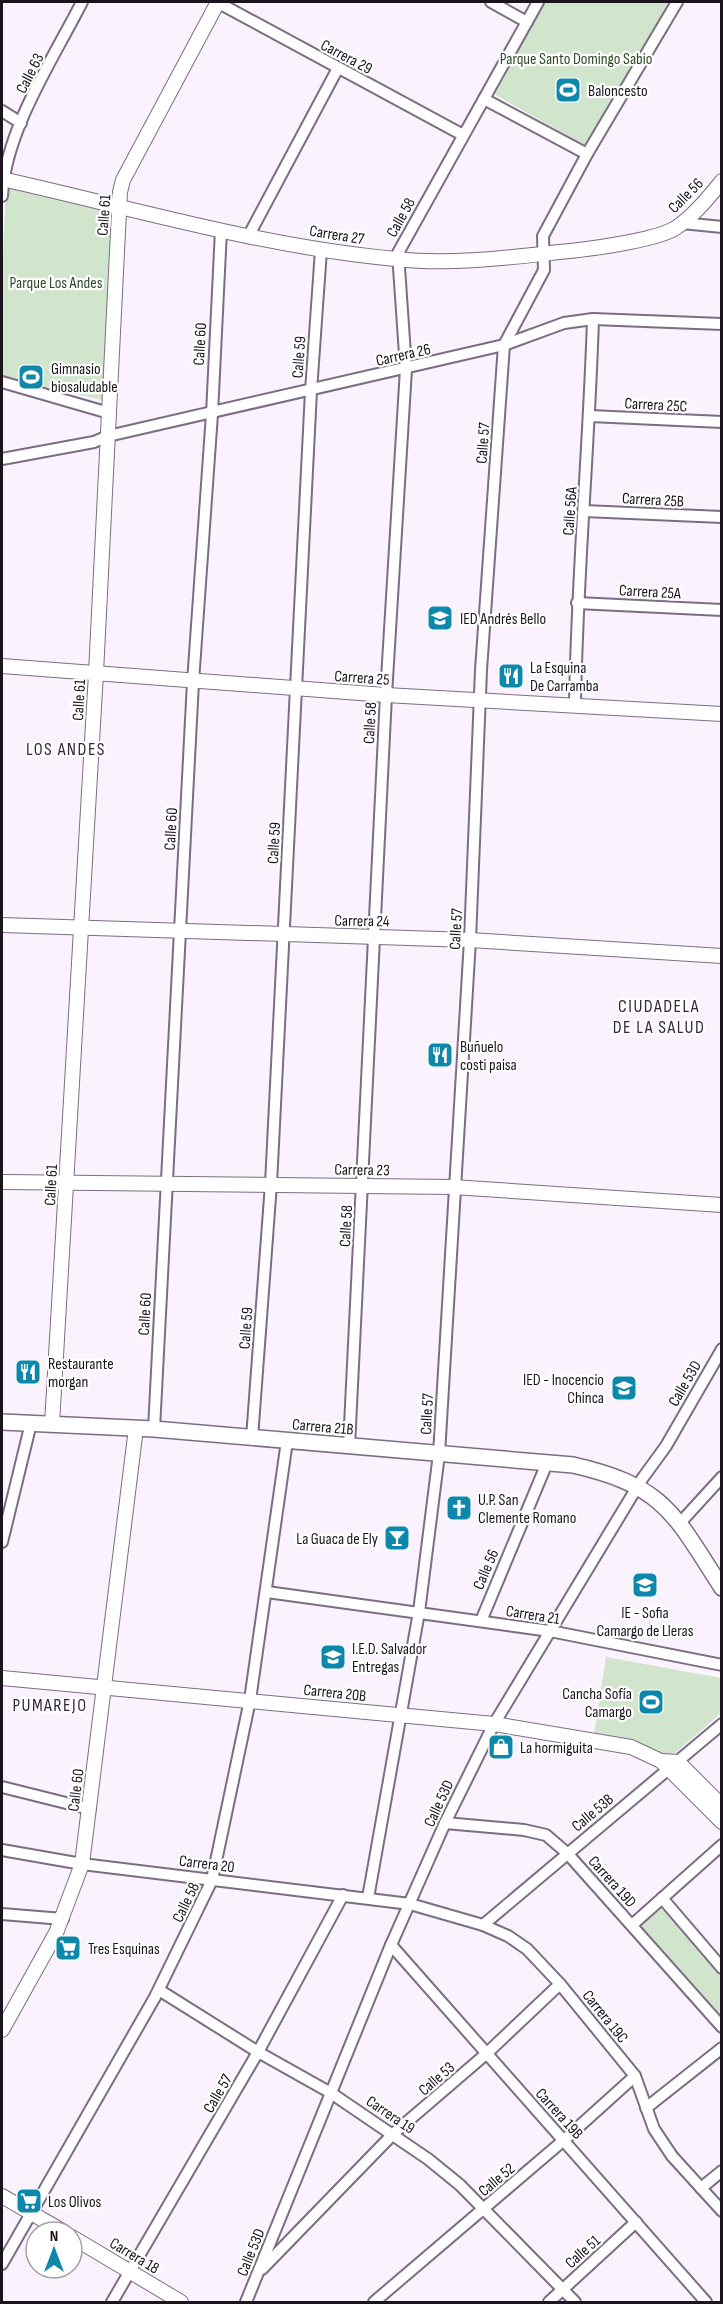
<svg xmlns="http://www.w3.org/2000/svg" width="723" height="2304" font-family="'Sofia Sans Condensed',sans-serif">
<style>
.green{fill:#d1e5cd}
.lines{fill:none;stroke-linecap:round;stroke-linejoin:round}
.minor-casing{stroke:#7d6d84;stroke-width:14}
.tertiary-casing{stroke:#7d6d84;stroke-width:16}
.secondary-casing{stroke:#7d6d84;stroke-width:18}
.minor{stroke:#fff;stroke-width:10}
.tertiary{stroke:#fff;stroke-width:14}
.secondary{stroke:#fff;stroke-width:15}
.labels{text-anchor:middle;stroke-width:4.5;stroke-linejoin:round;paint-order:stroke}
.street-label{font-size:16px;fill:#1b141d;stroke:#fff}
.park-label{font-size:16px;fill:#2c4b26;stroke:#fff}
.poi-label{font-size:16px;fill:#1b141d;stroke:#fff;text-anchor:start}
.neighbourhood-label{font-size:18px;letter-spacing:1.5px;fill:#332539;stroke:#fff}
</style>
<rect width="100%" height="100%" fill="#faf2fd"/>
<g class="green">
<polygon points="545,2 669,2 588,147 494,94"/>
<polygon points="6,187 115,211 106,401 2,377 2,279"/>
<polygon points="606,1657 721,1678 721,1713 667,1760 594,1734"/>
<polygon points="661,1908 721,1976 721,2020 638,1926"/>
</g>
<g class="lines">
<g class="minor-casing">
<g id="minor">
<polyline points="217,2 463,135"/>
<polyline points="491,2 527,22"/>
<polyline points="484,99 587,154"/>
<polyline points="2,111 21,123"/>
<path d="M2,196C5,131 53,59 82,2"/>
<polyline points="682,223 722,227"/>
<polyline points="249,235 338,68"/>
<polyline points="2,382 109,413"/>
<polyline points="590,416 722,422"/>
<polyline points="2,459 94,442 108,436 504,345 564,323 593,319 722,324"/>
<polyline points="584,511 722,517"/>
<polyline points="577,603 722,610"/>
<path d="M575,704C577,576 589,448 593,319"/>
<polyline points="154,1429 193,682 212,414 221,230"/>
<polyline points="252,1438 271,1184 311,391 321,250"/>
<polyline points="349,1446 386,695 406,369 398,253 538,2"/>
<polyline points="680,1523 722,1477"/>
<polyline points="2,1542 31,1423"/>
<polyline points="267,1592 550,1631 722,1665"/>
<polyline points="481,1621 547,1463"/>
<polyline points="2,1787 90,1809"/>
<polyline points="445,1823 524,1830 546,1835 567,1853 722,2027"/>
<polyline points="2,1850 82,1864 410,1904 483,1925 508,1936 527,1949 560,1984 635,2076 654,2129 672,2156 722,2211"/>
<polyline points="368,1898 419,1612 439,1454 470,940 481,670 504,345 544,270 543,236 587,154 677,2"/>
<polyline points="662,1898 722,1968"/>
<polyline points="2,1914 63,1919"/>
<polyline points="483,1925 722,1724"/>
<polyline points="632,1925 722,1845"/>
<polyline points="391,1945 706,2302"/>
<polyline points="159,1990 258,2052 331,2093 428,2159 460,2185 575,2302"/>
<polyline points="646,2108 722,2048"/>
<polyline points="701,2188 722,2171"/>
<polyline points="2,2264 155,1997 212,1880 250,1700 287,1441"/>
<polyline points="262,2269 394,2133 486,2054 560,1984"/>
<polyline points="112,2302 258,2052 343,1895"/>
<polyline points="246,2302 391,1945 445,1823 494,1724 642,1479 666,1446 722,1349"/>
<polyline points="374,2302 564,2140 635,2076"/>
<polyline points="549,2302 636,2222"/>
</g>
</g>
<g class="tertiary-casing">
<g id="tertiary">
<path d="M2,179C132,208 263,247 396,259C450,265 505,258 559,252C585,250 652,241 674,229C692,218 709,197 722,181"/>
<polyline points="2,666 386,695 722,714"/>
<polyline points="2,925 470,940 722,956"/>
<polyline points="2,1182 453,1187 722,1205"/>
<polyline points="52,1424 96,673 120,192 123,180 218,2"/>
<polyline points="2,1678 494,1724 631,1747 661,1761 722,1822"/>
<polyline points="661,1761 678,1762 722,1806"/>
<polyline points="2,2030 56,1933 82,1864 136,1428"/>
<polyline points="2,2196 64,2232"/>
<polyline points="72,2237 181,2302"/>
</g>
</g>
<g class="secondary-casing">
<path id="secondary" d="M2,1422L154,1429L573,1465C665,1486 674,1514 722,1588"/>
</g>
<use href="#minor" class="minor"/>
<use href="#tertiary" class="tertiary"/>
<use href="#secondary" class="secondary"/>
</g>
<defs>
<g id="stadium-square" transform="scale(1.35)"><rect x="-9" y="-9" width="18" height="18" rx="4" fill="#0d88ab" stroke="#fff"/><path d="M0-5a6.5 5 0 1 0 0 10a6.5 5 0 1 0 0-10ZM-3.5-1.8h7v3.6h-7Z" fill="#fff"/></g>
<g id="school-square" transform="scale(1.35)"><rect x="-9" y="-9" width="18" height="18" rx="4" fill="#0d88ab" stroke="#fff"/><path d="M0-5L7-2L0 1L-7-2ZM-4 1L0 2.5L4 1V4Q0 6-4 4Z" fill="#fff"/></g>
<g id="restaurant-square" transform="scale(1.35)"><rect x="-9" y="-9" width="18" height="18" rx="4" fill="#0d88ab" stroke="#fff"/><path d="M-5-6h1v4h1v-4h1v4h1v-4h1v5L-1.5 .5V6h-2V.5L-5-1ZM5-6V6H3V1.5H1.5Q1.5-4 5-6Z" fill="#fff"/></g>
<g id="church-square" transform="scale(1.35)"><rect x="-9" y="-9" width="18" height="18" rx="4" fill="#0d88ab" stroke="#fff"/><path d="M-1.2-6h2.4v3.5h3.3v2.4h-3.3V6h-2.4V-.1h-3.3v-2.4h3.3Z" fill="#fff"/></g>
<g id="bar-square" transform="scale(1.35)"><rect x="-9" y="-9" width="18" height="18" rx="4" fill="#0d88ab" stroke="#fff"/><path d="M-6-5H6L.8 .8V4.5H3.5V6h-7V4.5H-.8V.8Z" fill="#fff"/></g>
<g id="shop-square" transform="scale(1.35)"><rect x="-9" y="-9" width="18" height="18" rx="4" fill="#0d88ab" stroke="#fff"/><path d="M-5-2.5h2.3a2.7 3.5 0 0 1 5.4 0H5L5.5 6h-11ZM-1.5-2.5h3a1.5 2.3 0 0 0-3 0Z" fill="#fff"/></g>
<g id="supermarket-square" transform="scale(1.35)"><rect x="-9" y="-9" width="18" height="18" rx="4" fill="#0d88ab" stroke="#fff"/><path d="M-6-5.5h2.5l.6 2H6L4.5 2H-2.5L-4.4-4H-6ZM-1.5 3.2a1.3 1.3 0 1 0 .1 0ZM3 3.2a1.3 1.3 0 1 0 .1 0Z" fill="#fff"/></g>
</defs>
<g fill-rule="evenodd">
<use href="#stadium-square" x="568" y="90"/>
<use href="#stadium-square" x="31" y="377"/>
<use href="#school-square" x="440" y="618"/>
<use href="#restaurant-square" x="511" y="676"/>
<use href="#restaurant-square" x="440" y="1055"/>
<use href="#restaurant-square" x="28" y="1372"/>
<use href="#school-square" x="624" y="1388"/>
<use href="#church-square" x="459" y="1508"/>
<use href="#bar-square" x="397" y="1538"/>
<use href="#school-square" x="645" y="1585"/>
<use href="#school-square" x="333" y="1657"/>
<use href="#stadium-square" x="651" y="1702"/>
<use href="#shop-square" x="501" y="1747"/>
<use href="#supermarket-square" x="68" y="1948"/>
<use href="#supermarket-square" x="29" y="2201"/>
</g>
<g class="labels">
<g class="street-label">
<text transform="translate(347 56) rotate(28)" y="6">Carrera 29</text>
<text transform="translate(29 73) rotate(-63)" y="6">Calle 63</text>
<text transform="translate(685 195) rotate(-45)" y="6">Calle 56</text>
<text transform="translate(103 215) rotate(-86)" y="6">Calle 61</text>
<text transform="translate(400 217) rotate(-61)" y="6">Calle 58</text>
<text transform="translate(337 234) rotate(9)" y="6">Carrera 27</text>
<text transform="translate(199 344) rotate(-87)" y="6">Calle 60</text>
<text transform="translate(403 354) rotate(-13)" y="6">Carrera 26</text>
<text transform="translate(298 357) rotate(-86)" y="6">Calle 59</text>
<text transform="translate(656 404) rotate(3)" y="6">Carrera 25C</text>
<text transform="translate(482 443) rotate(-86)" y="6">Calle 57</text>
<text transform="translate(653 499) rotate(3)" y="6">Carrera 25B</text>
<text transform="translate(569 511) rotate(-86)" y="6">Calle 56A</text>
<text transform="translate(650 591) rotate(3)" y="6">Carrera 25A</text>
<text transform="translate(362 677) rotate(4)" y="6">Carrera 25</text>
<text transform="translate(78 700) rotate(-87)" y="6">Calle 61</text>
<text transform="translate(369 723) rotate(-87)" y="6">Calle 58</text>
<text transform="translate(170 829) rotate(-87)" y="6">Calle 60</text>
<text transform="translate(273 843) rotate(-87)" y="6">Calle 59</text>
<text transform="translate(362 920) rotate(1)" y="6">Carrera 24</text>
<text transform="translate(455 929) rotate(-87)" y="6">Calle 57</text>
<text transform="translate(362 1169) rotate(1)" y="6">Carrera 23</text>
<text transform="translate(50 1185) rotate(-87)" y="6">Calle 61</text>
<text transform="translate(345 1226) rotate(-87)" y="6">Calle 58</text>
<text transform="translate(144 1314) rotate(-87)" y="6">Calle 60</text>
<text transform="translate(245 1328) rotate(-86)" y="6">Calle 59</text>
<text transform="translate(684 1383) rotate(-60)" y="6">Calle 53D</text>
<text transform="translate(426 1414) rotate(-87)" y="6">Calle 57</text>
<text transform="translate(323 1426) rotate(5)" y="6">Carrera 21B</text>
<text transform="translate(485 1569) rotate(-67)" y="6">Calle 56</text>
<text transform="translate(533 1614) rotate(9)" y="6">Carrera 21</text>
<text transform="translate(335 1692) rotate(6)" y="6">Carrera 20B</text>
<text transform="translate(75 1790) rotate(-83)" y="6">Calle 60</text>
<text transform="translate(438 1803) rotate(-65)" y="6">Calle 53D</text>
<text transform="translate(592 1812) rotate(-40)" y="6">Calle 53B</text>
<text transform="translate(207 1863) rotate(7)" y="6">Carrera 20</text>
<text transform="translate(613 1881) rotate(48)" y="6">Carrera 19D</text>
<text transform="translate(185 1902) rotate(-64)" y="6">Calle 58</text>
<text transform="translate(606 2016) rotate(51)" y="6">Carrera 19C</text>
<text transform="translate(436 2078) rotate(-41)" y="6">Calle 53</text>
<text transform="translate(217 2093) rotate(-60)" y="6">Calle 57</text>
<text transform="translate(560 2113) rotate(48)" y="6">Carrera 19B</text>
<text transform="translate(391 2114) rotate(34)" y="6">Carrera 19</text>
<text transform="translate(496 2179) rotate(-40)" y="6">Calle 52</text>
<text transform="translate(582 2251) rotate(-42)" y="6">Calle 51</text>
<text transform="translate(250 2252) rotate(-68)" y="6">Calle 53D</text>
<text transform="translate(135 2255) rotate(31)" y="6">Carrera 18</text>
</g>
<g class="park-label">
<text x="576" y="64">Parque Santo Domingo Sabio</text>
<text x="56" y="288">Parque Los Andes</text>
</g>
<g class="poi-label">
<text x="588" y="96">Baloncesto</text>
<text x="51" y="374">Gimnasio<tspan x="51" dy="18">biosaludable</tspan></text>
<text x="460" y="624">IED Andrés Bello</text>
<text x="530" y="673">La Esquina<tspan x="530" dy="18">De Carramba</tspan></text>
<text x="460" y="1052">Buñuelo<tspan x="460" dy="18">costi paisa</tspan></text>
<text x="48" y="1369">Restaurante<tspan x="48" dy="18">morgan</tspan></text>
<text x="604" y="1385" text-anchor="end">IED - Inocencio<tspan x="604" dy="18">Chinca</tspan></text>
<text x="478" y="1505">U.P. San<tspan x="478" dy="18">Clemente Romano</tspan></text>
<text x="378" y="1544" text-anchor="end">La Guaca de Ely</text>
<text x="645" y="1618" text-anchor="middle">IE - Sofia<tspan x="645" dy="18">Camargo de Lleras</tspan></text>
<text x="352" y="1654">I.E.D. Salvador<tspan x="352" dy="18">Entregas</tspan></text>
<text x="632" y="1699" text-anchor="end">Cancha Sofía<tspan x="632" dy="18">Camargo</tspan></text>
<text x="520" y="1753">La hormiguita</text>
<text x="88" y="1954">Tres Esquinas</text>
<text x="48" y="2207">Los Olivos</text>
</g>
<g class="neighbourhood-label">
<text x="66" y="755">LOS ANDES</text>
<text x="659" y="1012">CIUDADELA<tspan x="659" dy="21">DE LA SALUD</tspan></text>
<text x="50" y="1711">PUMAREJO</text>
</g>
</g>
<rect width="723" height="2304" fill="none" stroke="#1b141d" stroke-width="6"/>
<g transform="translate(54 2250)"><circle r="28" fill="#ffffff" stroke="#a4a1a5" stroke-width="1.5"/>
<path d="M0-4.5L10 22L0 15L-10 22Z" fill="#0d88ab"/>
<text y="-9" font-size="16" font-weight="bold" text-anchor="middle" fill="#1b141d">N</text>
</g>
</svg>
